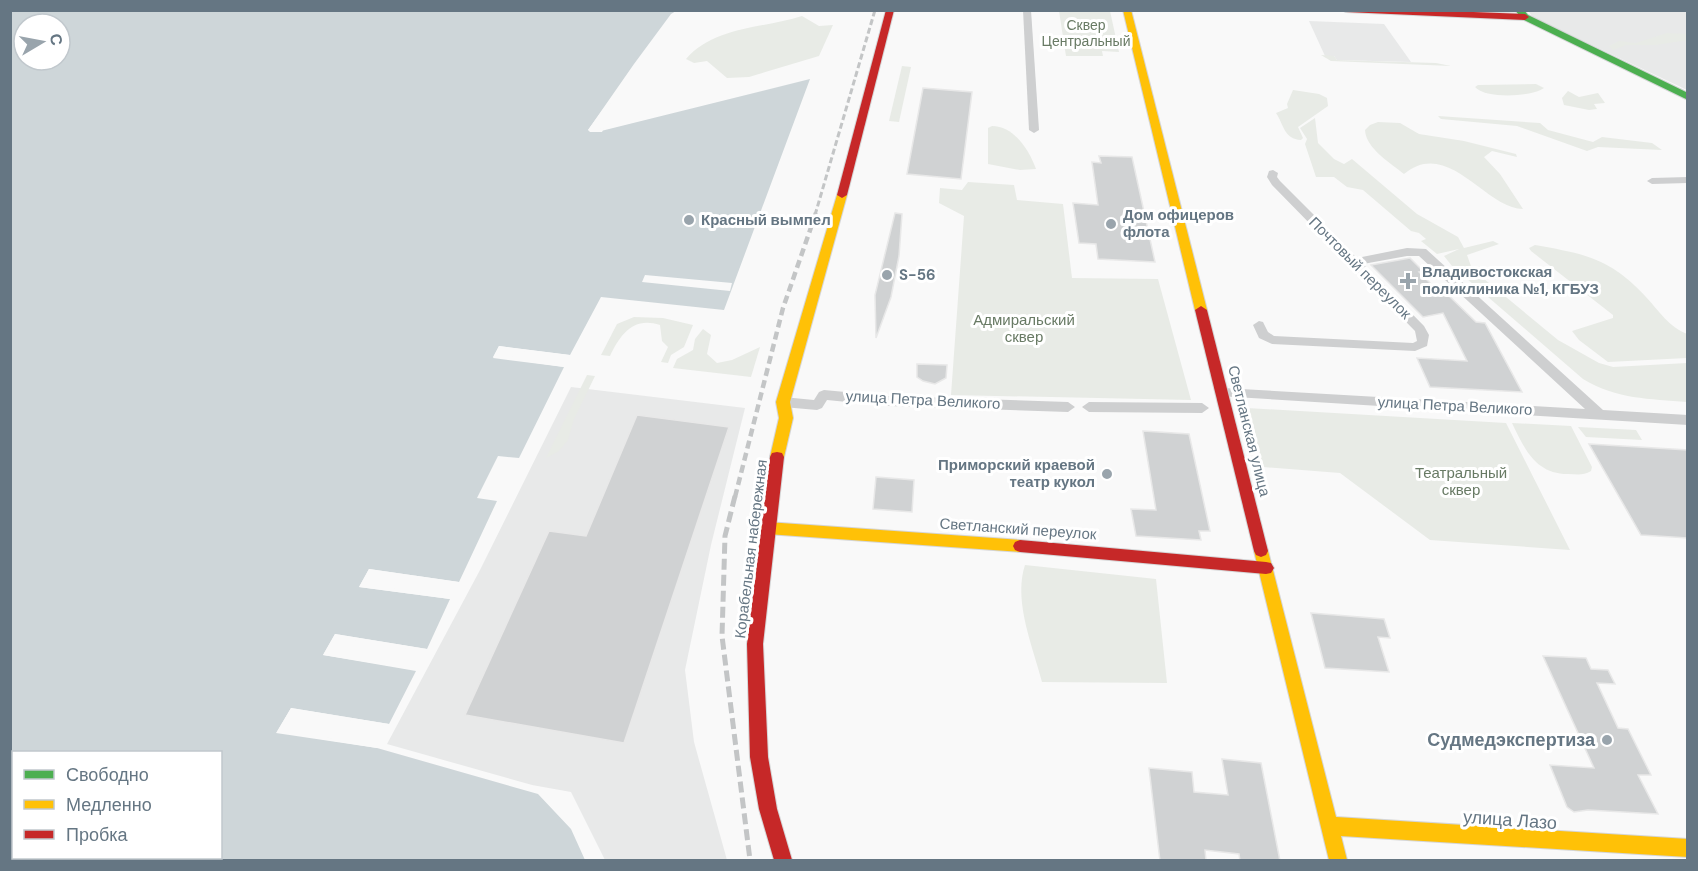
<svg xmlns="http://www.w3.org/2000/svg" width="1698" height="871" font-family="'DM Sans',sans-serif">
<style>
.built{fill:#e8e9e9}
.green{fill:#e8ebe6}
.water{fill:#ced6d9;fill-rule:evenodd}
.pier{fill:#f9f9f9}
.building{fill:#d0d2d3;stroke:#e8e8e8;stroke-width:1.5}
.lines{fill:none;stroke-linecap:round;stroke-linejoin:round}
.fast-casing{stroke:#d5d6d7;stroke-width:2}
.slow-casing{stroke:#d5d6d7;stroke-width:2}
.jam-casing{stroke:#d5d6d7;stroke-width:2}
.street{fill:#cecfd0;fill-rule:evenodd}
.fast{fill:#4caf50;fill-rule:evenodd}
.slow{fill:#ffc107;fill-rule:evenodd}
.jam{fill:#c62828;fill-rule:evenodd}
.rail-far2{stroke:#c3c5c6;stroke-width:3;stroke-dasharray:6 3;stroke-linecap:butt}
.rail-far1{stroke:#c3c5c6;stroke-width:4.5;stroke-dasharray:8 4.5;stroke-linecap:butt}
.rail{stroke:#c3c5c6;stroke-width:5;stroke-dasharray:11 5;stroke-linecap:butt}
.poi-dot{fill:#99a4ac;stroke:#fff;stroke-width:2}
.labels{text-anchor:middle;stroke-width:6;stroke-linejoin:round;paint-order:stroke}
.far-park-label{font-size:14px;fill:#687a64;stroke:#fff}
.poi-label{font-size:15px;font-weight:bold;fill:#657683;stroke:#fff;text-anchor:start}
.street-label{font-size:15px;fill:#657683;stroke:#fff}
.park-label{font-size:15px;fill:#687a64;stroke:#fff}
.near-poi-label{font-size:18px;font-weight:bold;fill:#657683;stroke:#fff;text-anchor:end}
.near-street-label{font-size:18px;fill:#657683;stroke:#fff}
</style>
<rect width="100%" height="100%" fill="#f9f9f9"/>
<g class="built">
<polygon points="1528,11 1687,11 1687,90 1533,17"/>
<polygon points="1309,21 1384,24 1411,62 1337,60 1334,56 1325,56"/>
<polygon points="571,387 745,408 711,545 685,670 694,742 727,860 605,860 571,792 532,785 387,744 480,570"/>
</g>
<g class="green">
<polygon points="1059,11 1110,11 1119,52 1102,51 1103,56 1066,56"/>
<path d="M802,16L819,26L833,25L819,56L749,77L727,78L707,61L694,63L686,59C714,26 766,28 802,16Z"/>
<polygon points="1667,33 1687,34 1687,40 1656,45 1626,45 1613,50 1609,46 1619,41 1636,43"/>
<polygon points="1321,55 1334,56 1337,60 1436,63 1451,66 1331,61"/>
<polygon points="902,66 911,67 899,122 889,121"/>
<path d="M1536,84L1544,88C1532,97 1485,99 1475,87L1478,85Z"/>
<path d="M1293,90L1319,94L1327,98L1328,106L1298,127L1303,138L1301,140C1284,139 1284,125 1276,113L1288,108L1287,104Z"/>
<polygon points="1568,91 1579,97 1598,93 1605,103 1594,104 1597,109 1589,110 1564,105 1562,98"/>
<polygon points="1438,116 1540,123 1548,130 1593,142 1602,137 1652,143 1662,150 1598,147 1587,151 1517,126 1441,119"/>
<path d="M1315,118L1318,143L1334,159L1344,164L1352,159L1417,214L1458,237L1464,248L1493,241L1499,244L1467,255L1472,269L1558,340L1599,363L1613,367L1687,363V402C1650,399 1615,399 1583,379L1452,266L1444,256L1459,249L1437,254L1421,241L1426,239L1419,233L1411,231L1363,190L1347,187L1334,177H1316L1305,144L1307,139L1300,128Z"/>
<path d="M1378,122L1400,123L1419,134L1464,141L1516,154L1517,157L1492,151L1484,157L1500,174L1523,209C1486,209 1448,137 1404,174C1391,163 1366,149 1365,130L1370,125Z"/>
<path d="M992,126C1014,126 1029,150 1036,169L1020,170L988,164V128Z"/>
<polygon points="968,182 1014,185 1017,200 1063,204 1072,278 1158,279 1191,400 951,395 964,216 939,203 940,188 962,190"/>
<path d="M1535,245C1585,254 1610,258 1646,297C1659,311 1669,327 1687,334V358L1608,362L1579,340L1572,331L1613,318V315L1531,251L1529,248Z"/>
<path d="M634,317L663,318L693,325L684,347L671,355L668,363L661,362L668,347L662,341L660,325C633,316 620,335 610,356L601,355L617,324Z"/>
<polygon points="703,329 711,335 707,354 717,363 732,360 760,347 751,377 673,368 677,359 693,350 695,339"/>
<polygon points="587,375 595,376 574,419 568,440 559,451 546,458"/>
<polygon points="1247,408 1506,423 1570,550 1430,540 1340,473 1263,467"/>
<path d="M1512,423L1571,426L1592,467L1591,471C1583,476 1576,474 1568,474C1535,474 1524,448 1512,423Z"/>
<polygon points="1578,427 1636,430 1642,440 1586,437"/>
<path d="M1025,565L1156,579L1167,683L1042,682C1033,647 1013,601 1025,565Z"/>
</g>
<path class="water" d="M10,11H675L588,130L597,132L810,79L724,310L601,297L570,355L499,346L493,358L564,367L519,458L498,456L477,498L497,501L459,582L369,569L359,587L450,599L427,649L335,634L323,655L416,671L389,724L291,708L277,732L377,748L538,794L571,829L585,860H11ZM24,24H60V60H24ZM14,752H220V858H14Z"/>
<g class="pier">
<polygon points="678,10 592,129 604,128 602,132 590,132 588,130 634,64 671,14"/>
<polygon points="645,275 732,283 730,291 642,282"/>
<polygon points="499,346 570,355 569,357 501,349 498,355 565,364 564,367 493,357"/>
<polygon points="369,569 459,582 457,584 370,572 364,585 451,596 450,599 359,587"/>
<polygon points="335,634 427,649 425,652 336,637 327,653 417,668 416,670 323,655"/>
<polygon points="291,708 389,724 388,726 292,711 281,731 378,745 377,748 276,733"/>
</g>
<g class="building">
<polygon points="923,88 972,92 961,179 907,174"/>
<polygon points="1099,156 1132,157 1155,262 1098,259 1096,244 1079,243 1073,203 1098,205 1092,162 1101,163"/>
<polygon points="895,213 902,214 899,256 891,297 876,338 875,295"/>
<polygon points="1410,258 1423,271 1419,272 1442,295 1447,294 1476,322 1485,323 1522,392 1430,387 1417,358 1467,361 1443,313 1423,317 1371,265"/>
<polygon points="917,364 947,365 946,378 935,384 923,381 917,377"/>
<polygon points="637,415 729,427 624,743 465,715 549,531 586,536"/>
<polygon points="1143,431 1189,434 1210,531 1199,531 1201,540 1136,536 1131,509 1156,510"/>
<polygon points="1589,444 1688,450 1688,538 1641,535"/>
<polygon points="876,477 914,480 912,512 873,509"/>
<polygon points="1311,613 1384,619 1390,638 1378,637 1389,672 1325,668"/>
<polygon points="1543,656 1586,658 1591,669 1608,670 1615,684 1597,683 1618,728 1628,729 1651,775 1638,775 1658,814 1588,810 1574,812 1567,807 1550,765 1594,768"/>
<polygon points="1222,759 1261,763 1280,861 1240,861 1239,854 1205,850 1206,861 1160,861 1149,768 1192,772 1194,792 1228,795"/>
</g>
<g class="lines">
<g class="fast-casing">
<polygon id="fast" points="1515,10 1524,10 1528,15 1688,93 1688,100 1522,19"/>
</g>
<g class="slow-casing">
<g id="slow">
<polygon points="1123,10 1131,10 1207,310 1201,314 1195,310"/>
<polygon points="842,192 847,195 790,402 793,418 784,457 782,461 772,461 770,457 779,418 776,402 837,195"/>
<polygon points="767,522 1020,540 1025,542 1027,546 1025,550 1020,552 767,534 762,532 760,528 762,524"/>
<polygon points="1261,545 1266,547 1268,551 1336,817 1688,839 1688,857 1341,836 1347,860 1329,860 1254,551 1256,547"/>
</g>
</g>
<g class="jam-casing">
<g id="jam">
<polygon points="886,10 894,10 847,195 842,198 837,195"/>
<polygon points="1342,10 1422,10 1525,14 1529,17 1525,20 1346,12"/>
<polygon points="1201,306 1207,310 1268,551 1266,555 1261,557 1256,555 1254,551 1195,310"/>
<polygon points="777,452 782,453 784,457 763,644 768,757 777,809 792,860 774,860 759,809 750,757 747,644 770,457 772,453"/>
<polygon points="1020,540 1266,562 1271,563 1274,568 1271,573 1266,574 1020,552 1015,550 1013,546 1015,542"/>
</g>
</g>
<g class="street">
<polygon points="1023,10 1031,10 1039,130 1034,133 1029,130"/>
<polygon points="1273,170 1278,173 1277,177 1280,181 1357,258 1407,248 1426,249 1603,410 1688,415 1688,425 1218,396 1217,393 1223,388 1585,409 1419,256 1407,256 1363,264 1424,326 1429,335 1427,346 1415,351 1272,344 1259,338 1253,325 1259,321 1263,322 1268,332 1274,336 1413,343 1417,341 1415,331 1272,185 1267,177 1269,171"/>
<polygon points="1688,177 1688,183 1652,184 1647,181 1652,178"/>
<polygon points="824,390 888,396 1068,402 1075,407 1068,412 888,406 827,400 822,408 817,410 783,407 776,402 783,397 814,400 819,392"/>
<polygon points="1089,402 1202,403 1209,408 1202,413 1089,412 1082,407"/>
</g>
<use href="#fast" class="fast"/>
<use href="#slow" class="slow"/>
<use href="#jam" class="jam"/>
<polyline class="rail-far2" points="815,215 875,10"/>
<polyline class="rail-far1" points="735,497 783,308 816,213"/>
<polyline class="rail" points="735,496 725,536 722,636 750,860"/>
</g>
<g class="poi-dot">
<circle cx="689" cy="220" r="6"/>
<circle cx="1111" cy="224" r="6"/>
<circle cx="887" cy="275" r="6"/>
<path d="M1405 272h6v6h6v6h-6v6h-6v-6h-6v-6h6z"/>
<circle cx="1107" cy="474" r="6"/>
<circle cx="1607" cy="740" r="6"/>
</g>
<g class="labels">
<g class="far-park-label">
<text x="1086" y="30">Сквер<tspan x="1086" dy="16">Центральный</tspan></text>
</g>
<g class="poi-label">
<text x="1123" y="220">Дом офицеров<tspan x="1123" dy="17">флота</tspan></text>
<text x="701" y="225">Красный вымпел</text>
<text x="1422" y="277">Владивостокская<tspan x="1422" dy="17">поликлиника №1, КГБУЗ</tspan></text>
<text x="899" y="280">S-56</text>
<text x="1095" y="470" text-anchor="end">Приморский краевой<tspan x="1095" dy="17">театр кукол</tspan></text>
</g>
<g class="street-label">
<text transform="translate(1360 268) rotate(45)" y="5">Почтовый переулок</text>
<text transform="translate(923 400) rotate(3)" y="5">улица Петра Великого</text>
<text transform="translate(1455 406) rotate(3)" y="5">улица Петра Великого</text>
<text transform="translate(1249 431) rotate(76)" y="5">Светланская улица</text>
<text transform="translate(1018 529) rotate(4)" y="5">Светланский переулок</text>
<text transform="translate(751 549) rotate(-83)" y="5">Корабельная набережная</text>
</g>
<g class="park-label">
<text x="1024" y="325">Адмиральский<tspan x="1024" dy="17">сквер</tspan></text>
<text x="1461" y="478">Театральный<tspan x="1461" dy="17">сквер</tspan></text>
</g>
<g class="near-poi-label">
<text x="1595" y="746">Судмедэкспертиза</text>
</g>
<g class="near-street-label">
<text transform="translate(1510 820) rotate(4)" y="6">улица Лазо</text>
</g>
</g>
<rect width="1698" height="871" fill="none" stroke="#657683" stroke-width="24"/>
<rect x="12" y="751" width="210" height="108" fill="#ffffff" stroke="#c1c8cd" stroke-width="1.5"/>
<rect x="24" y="770" width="30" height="9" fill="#4caf50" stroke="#c1c8cd" stroke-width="1.5"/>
<text x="66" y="781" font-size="18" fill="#657683">Свободно</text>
<rect x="24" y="800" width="30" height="9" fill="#ffc107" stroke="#c1c8cd" stroke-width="1.5"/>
<text x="66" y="811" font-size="18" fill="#657683">Медленно</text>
<rect x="24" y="830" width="30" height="9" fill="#c62828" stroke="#c1c8cd" stroke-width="1.5"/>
<text x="66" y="841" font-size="18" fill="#657683">Пробка</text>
<g transform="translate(42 42) rotate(80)"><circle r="28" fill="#ffffff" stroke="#c1c8cd" stroke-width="1.5"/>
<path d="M0-4.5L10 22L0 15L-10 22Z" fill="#99a4ac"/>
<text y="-9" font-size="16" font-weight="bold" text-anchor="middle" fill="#657683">С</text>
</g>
</svg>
